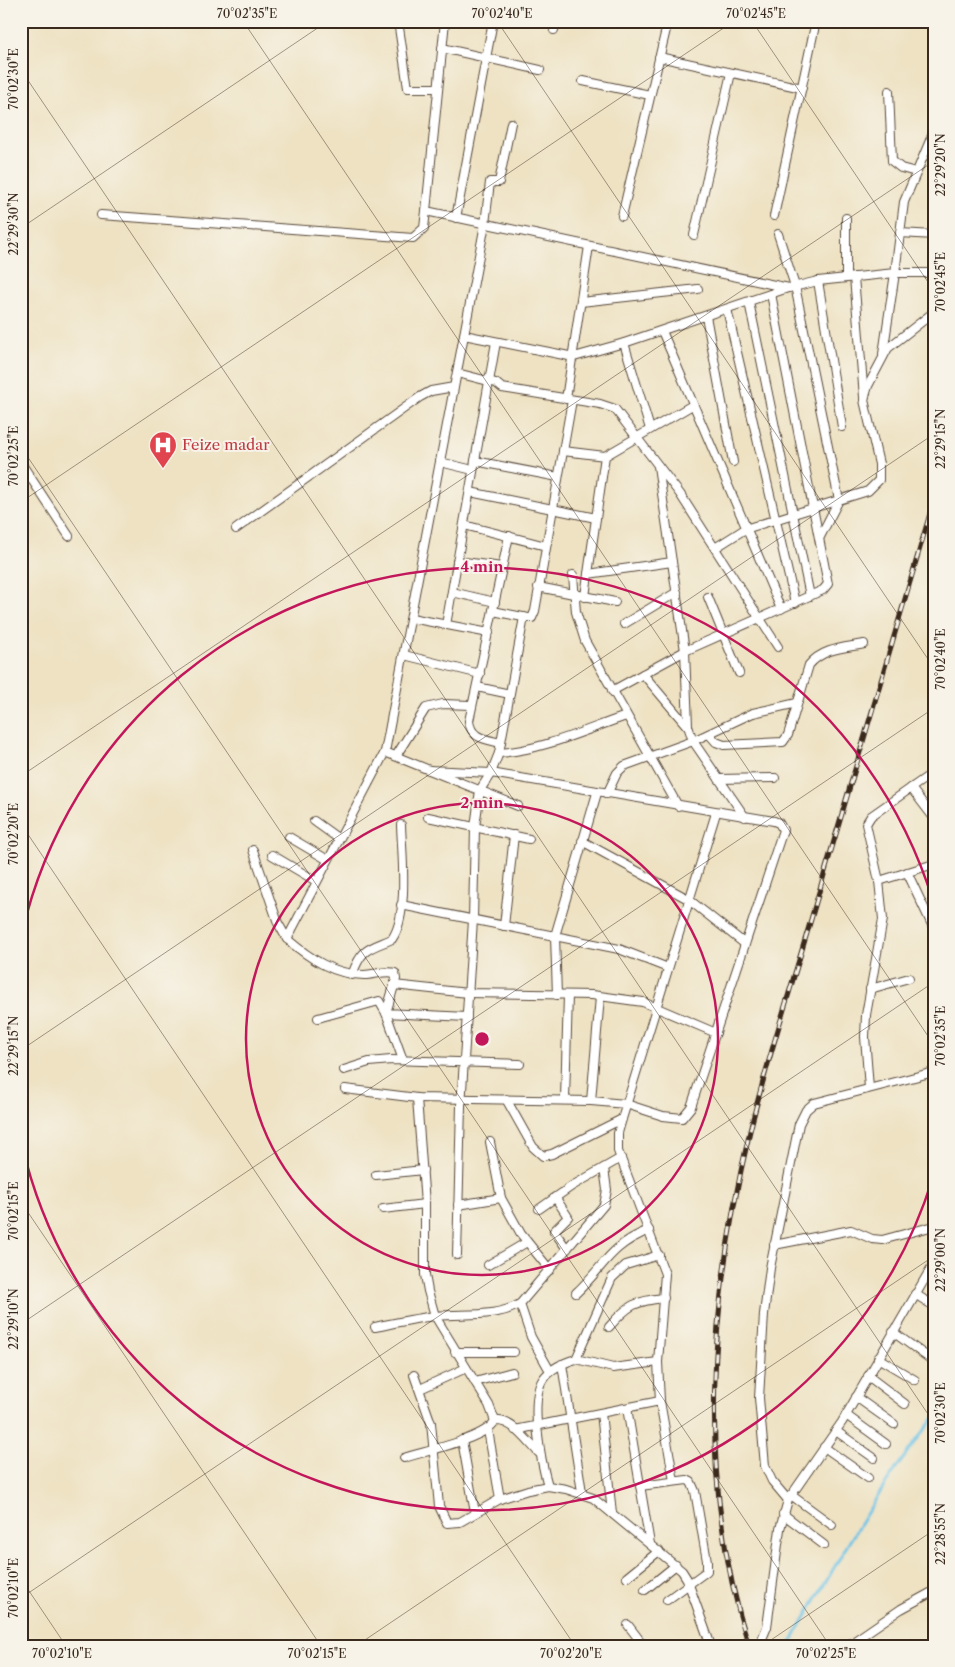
<svg xmlns="http://www.w3.org/2000/svg" width="955" height="1667" font-family="'Libre Caslon Text',serif">
<style>
.lines{fill:none;stroke-linecap:round;stroke-linejoin:round}
.stream{stroke:#68c3e6;stroke-width:3}
.street-casing{stroke:#564637;stroke-width:10}
.street{stroke:#fff;stroke-width:8}
.rail-casing{stroke:#3b2a1e;stroke-width:5}
.rail{stroke:#f7f3e8;stroke-width:3;stroke-dasharray:9;stroke-linecap:butt}
.ticks{fill:none;stroke:#3b2a1e;stroke-width:1;stroke-opacity:0.45}
.ring{fill:none;stroke:#c2185b;stroke-width:2.5}
.labels{text-anchor:middle;stroke-width:4;stroke-linejoin:round;paint-order:stroke}
.health-label{font-size:15px;fill:#be3a42;stroke:#f7f3e8;text-anchor:start}
.centre{fill:#c2185b;stroke:#f7f3e8;stroke-width:2.5}
.ring-label{font-size:15px;text-anchor:middle;font-weight:bold;fill:#c2185b;stroke:#f7f3e8;stroke-width:4;stroke-linejoin:round;paint-order:stroke}
.neatline{fill:none;stroke:#3b2a1e;stroke-width:2}
.ticks-label{font-size:12px;text-anchor:middle;fill:#3b2a1e}
</style>
<rect width="100%" height="100%" fill="#f7f3e8"/>
<filter id="ink" filterUnits="userSpaceOnUse"><feTurbulence type="fractalNoise" baseFrequency=".02" numOctaves="2"/><feDisplacementMap in="SourceGraphic" scale="10" xChannelSelector="R" yChannelSelector="G"/><feConvolveMatrix kernelMatrix="1 2 1 2 8 2 1 2 1" color-interpolation-filters="sRGB"/></filter>
<filter id="wash" filterUnits="userSpaceOnUse"><feTurbulence type="fractalNoise" baseFrequency=".0096" numOctaves="4" result="noise"/><feDisplacementMap in="SourceGraphic" scale="20" xChannelSelector="R" yChannelSelector="G"/><feGaussianBlur stdDeviation="1.12" result="paint"/><feColorMatrix in="noise" values="0 0 0 0 0 0 0 0 0 0 0 0 0 0 0 0 0 1.4 0 .05"/><feComposite in="paint" operator="in"/></filter>
<g filter="url(#wash)">
<rect width="100%" height="100%" fill="#eee2c3"/>
<g class="lines">
<path class="stream" d="M789,1646C834,1568 877,1488 934,1418"/>
</g>
</g>
<g filter="url(#ink)">
<g class="lines">
<g class="street-casing">
<g id="street">
<polyline points="398,21 408,88 438,88"/>
<polyline points="445,21 426,211 789,288 818,281 895,273 904,202 934,131"/>
<polyline points="554,30 556,21"/>
<polyline points="442,48 540,70"/>
<polyline points="659,57 802,88"/>
<polyline points="583,81 650,95"/>
<polyline points="889,91 892,161 901,168 916,172"/>
<polyline points="101,215 413,238 424,228 426,211"/>
<polyline points="622,216 668,21"/>
<polyline points="774,216 816,21"/>
<polyline points="456,218 493,21"/>
<polyline points="900,233 934,235"/>
<polyline points="694,235 731,73"/>
<polyline points="846,277 846,218"/>
<polyline points="854,277 864,397"/>
<polyline points="818,281 842,427"/>
<polyline points="581,302 698,289"/>
<polyline points="749,302 810,596"/>
<polyline points="727,309 795,603"/>
<polyline points="706,316 733,462"/>
<polyline points="662,331 781,609"/>
<polyline points="464,335 574,357 624,343 788,288"/>
<polyline points="624,343 650,429"/>
<polyline points="883,354 895,273 934,273"/>
<polyline points="457,373 496,383 502,388 600,404 615,409 680,494 778,647"/>
<polyline points="566,399 589,246"/>
<polyline points="563,451 605,456"/>
<polyline points="475,461 558,477"/>
<polyline points="440,462 473,470"/>
<polyline points="21,463 69,536"/>
<polyline points="658,466 685,651 688,726 693,741 745,817"/>
<polyline points="470,492 596,518"/>
<polyline points="464,525 546,546"/>
<polyline points="236,529 420,397 431,391 454,387"/>
<polyline points="820,537 839,500 868,491 879,480 879,464 864,400 868,386 888,348 934,312"/>
<polyline points="715,548 745,529 839,500 795,286 778,234"/>
<polyline points="457,561 502,567"/>
<polyline points="588,574 605,456 689,407"/>
<polyline points="573,575 576,612 585,641 678,806"/>
<polyline points="538,587 615,602"/>
<polyline points="452,592 495,602"/>
<polyline points="585,597 588,574 672,562"/>
<polyline points="708,597 739,673"/>
<polyline points="493,611 528,618 532,618 535,611 572,400"/>
<polyline points="411,618 489,633"/>
<polyline points="624,624 677,592"/>
<polyline points="446,625 496,342"/>
<polyline points="404,655 480,674"/>
<polyline points="643,674 687,726"/>
<polyline points="477,687 510,694"/>
<polyline points="612,691 685,651 823,590 828,584 771,294"/>
<path d="M709,734L716,742L724,745L783,742L788,735L809,665C823,648 844,648 864,644"/>
<path d="M501,743C486,739 471,739 469,721L509,536"/>
<polyline points="385,752 518,806"/>
<path d="M499,753C543,750 585,730 626,716"/>
<polyline points="396,756 426,708 443,704 471,705"/>
<polyline points="719,779 775,778"/>
<polyline points="911,788 934,818"/>
<polyline points="607,794 617,773 624,766 693,741 753,713 797,703"/>
<polyline points="428,817 529,839"/>
<polyline points="314,821 339,839"/>
<polyline points="289,837 328,860"/>
<polyline points="582,841 688,899 745,944"/>
<polyline points="253,850 278,923 287,939"/>
<polyline points="272,855 316,881"/>
<polyline points="907,872 934,929"/>
<polyline points="879,881 934,864"/>
<polyline points="401,905 619,949 668,968"/>
<polyline points="504,926 514,835"/>
<path d="M352,975C362,947 369,949 392,939C409,915 402,854 401,825"/>
<polyline points="394,985 468,993 592,995 643,1002 716,1033"/>
<polyline points="870,989 909,978"/>
<polyline points="557,995 555,936 597,793"/>
<path d="M467,1017L386,1013L396,979L395,973C386,970 374,975 364,975C334,975 309,958 287,939L385,752L485,224L490,182H499L511,123"/>
<polyline points="318,1018 379,1001 386,1013 403,1060"/>
<polyline points="344,1070 369,1062 391,1060 520,1064"/>
<polyline points="869,1088 865,1037 866,1015 883,919 879,881 866,824 871,816 934,772"/>
<polyline points="345,1089 417,1098 591,1101 626,1104 663,1116 682,1118 691,1107 783,830 779,823 774,821 491,773 429,770"/>
<polyline points="417,1098 425,1204 425,1275 428,1291 435,1316 489,1405 495,1421"/>
<polyline points="506,1099 533,1147 543,1156 552,1154 622,1119"/>
<polyline points="565,1099 568,995"/>
<polyline points="591,1101 600,997"/>
<polyline points="490,1142 501,1198 521,1234 550,1270"/>
<polyline points="376,1175 423,1170"/>
<polyline points="555,1197 568,1217 554,1231 567,1249"/>
<polyline points="458,1205 501,1198"/>
<polyline points="383,1209 425,1204"/>
<polyline points="539,1209 572,1186 621,1158"/>
<polyline points="774,1245 851,1230 872,1239 882,1240 934,1226"/>
<polyline points="457,1255 461,1106 473,920 475,827 480,790 491,773 499,753 524,617"/>
<polyline points="488,1265 527,1242"/>
<path d="M576,1293C605,1266 609,1246 649,1230"/>
<polyline points="915,1294 934,1306"/>
<polyline points="520,1304 531,1337 550,1371"/>
<path d="M375,1327C395,1323 416,1318 436,1316C465,1313 495,1318 520,1304L604,1205L607,1190L604,1168"/>
<path d="M609,1327C628,1305 635,1301 664,1298"/>
<polyline points="893,1332 929,1358"/>
<polyline points="455,1352 514,1352"/>
<polyline points="878,1358 915,1380"/>
<polyline points="576,1359 612,1278 626,1265 659,1255"/>
<polyline points="562,1364 582,1492"/>
<polyline points="414,1375 431,1423 439,1506 447,1523 460,1522 500,1499 528,1490 548,1486 566,1489 593,1498 682,1571 687,1579 711,1646"/>
<polyline points="868,1376 905,1404"/>
<polyline points="475,1382 512,1372"/>
<polyline points="420,1389 466,1368"/>
<polyline points="856,1397 894,1424"/>
<polyline points="627,1408 650,1544"/>
<polyline points="601,1413 612,1513"/>
<polyline points="846,1415 886,1444"/>
<polyline points="488,1430 500,1499"/>
<polyline points="515,1430 660,1401"/>
<polyline points="836,1431 874,1458"/>
<polyline points="462,1440 475,1513"/>
<polyline points="824,1447 868,1478"/>
<path d="M404,1458C425,1451 485,1439 495,1421C512,1419 527,1441 539,1453"/>
<polyline points="674,1481 660,1401 658,1362 665,1274 618,1151 618,1133 622,1119 716,813"/>
<path d="M548,1486C541,1462 529,1400 543,1379C551,1368 563,1363 576,1359L613,1368L658,1362"/>
<polyline points="640,1486 687,1480 691,1482 695,1491 707,1561 707,1571 667,1600"/>
<polyline points="791,1495 832,1525"/>
<polyline points="788,1500 772,1481 765,1466 759,1398 764,1314 770,1268 799,1124 806,1110 814,1103 934,1072"/>
<polyline points="783,1514 824,1545"/>
<polyline points="627,1577 659,1551"/>
<polyline points="645,1590 676,1565"/>
<polyline points="628,1625 644,1646"/>
<polyline points="759,1646 767,1627 780,1529 788,1500 842,1422 934,1263"/>
<polyline points="847,1646 901,1609 934,1591"/>
</g>
</g>
<use href="#street" class="street"/>
<g class="rail-casing">
<path id="rail" d="M749,1646C696,1481 710,1297 750,1131C768,1056 793,983 814,909C854,773 894,637 934,500"/>
</g>
<use href="#rail" class="rail"/>
</g>
</g>
<path class="ticks" d="M243,21L934,1045M497,21L934,668M752,21L934,291M21,70L934,1423M21,228L328,21M21,447L830,1646M21,502L734,21M21,776L934,161M21,824L575,1646M21,1050L934,434M21,1202L321,1646M21,1324L934,708M21,1579L66,1646M21,1598L934,982M356,1646L934,1256M762,1646L934,1530"/>
<g class="ring">
<circle cx="482" cy="1039" r="236"/>
<path d="M933 1177A472 472 0 0 1 22 1145M22 933A472 472 0 0 1 933 901"/>
</g>
<defs>
<g id="hospital-pin" transform="scale(1.4375)"><path d="M0 17L-7.5 6A9.5 9.5 0 1 1 7.5 6Z" fill="#e0444e" stroke="#f7f3e8"/><path d="M-5-5h3v3.5h4V-5h3V5h-3V1.5h-4V5h-3Z" fill="#fff"/></g>
</defs>
<g fill-rule="evenodd">
<use href="#hospital-pin" x="163" y="445"/>
</g>
<g class="labels">
<g class="health-label">
<text x="182" y="450">Feize madar</text>
</g>
</g>
<circle cx="482" cy="1039" r="8" class="centre"/>
<g class="ring-label">
<text x="482" y="572">4 min</text>
<text x="482" y="808">2 min</text>
</g>
<rect width="955" height="1667" fill="none" stroke="#f7f3e8" stroke-width="55"/>
<rect x="28" y="28" width="900" height="1612" class="neatline"/>
<g class="ticks-label">
<text x="247" y="18">70°02'35"E</text>
<text x="502" y="18">70°02'40"E</text>
<text x="756" y="18">70°02'45"E</text>
<text transform="translate(14 79) rotate(-90)" y="4">70°02'30"E</text>
<text transform="translate(941 165) rotate(-90)" y="4">22°29'20"N</text>
<text transform="translate(14 224) rotate(-90)" y="4">22°29'30"N</text>
<text transform="translate(941 282) rotate(-90)" y="4">70°02'45"E</text>
<text transform="translate(941 439) rotate(-90)" y="4">22°29'15"N</text>
<text transform="translate(14 456) rotate(-90)" y="4">70°02'25"E</text>
<text transform="translate(941 659) rotate(-90)" y="4">70°02'40"E</text>
<text transform="translate(14 834) rotate(-90)" y="4">70°02'20"E</text>
<text transform="translate(941 1036) rotate(-90)" y="4">70°02'35"E</text>
<text transform="translate(14 1046) rotate(-90)" y="4">22°29'15"N</text>
<text transform="translate(14 1211) rotate(-90)" y="4">70°02'15"E</text>
<text transform="translate(941 1260) rotate(-90)" y="4">22°29'00"N</text>
<text transform="translate(14 1319) rotate(-90)" y="4">22°29'10"N</text>
<text transform="translate(941 1413) rotate(-90)" y="4">70°02'30"E</text>
<text transform="translate(941 1534) rotate(-90)" y="4">22°28'55"N</text>
<text transform="translate(14 1588) rotate(-90)" y="4">70°02'10"E</text>
<text x="62" y="1658">70°02'10"E</text>
<text x="317" y="1658">70°02'15"E</text>
<text x="571" y="1658">70°02'20"E</text>
<text x="826" y="1658">70°02'25"E</text>
</g>
</svg>
